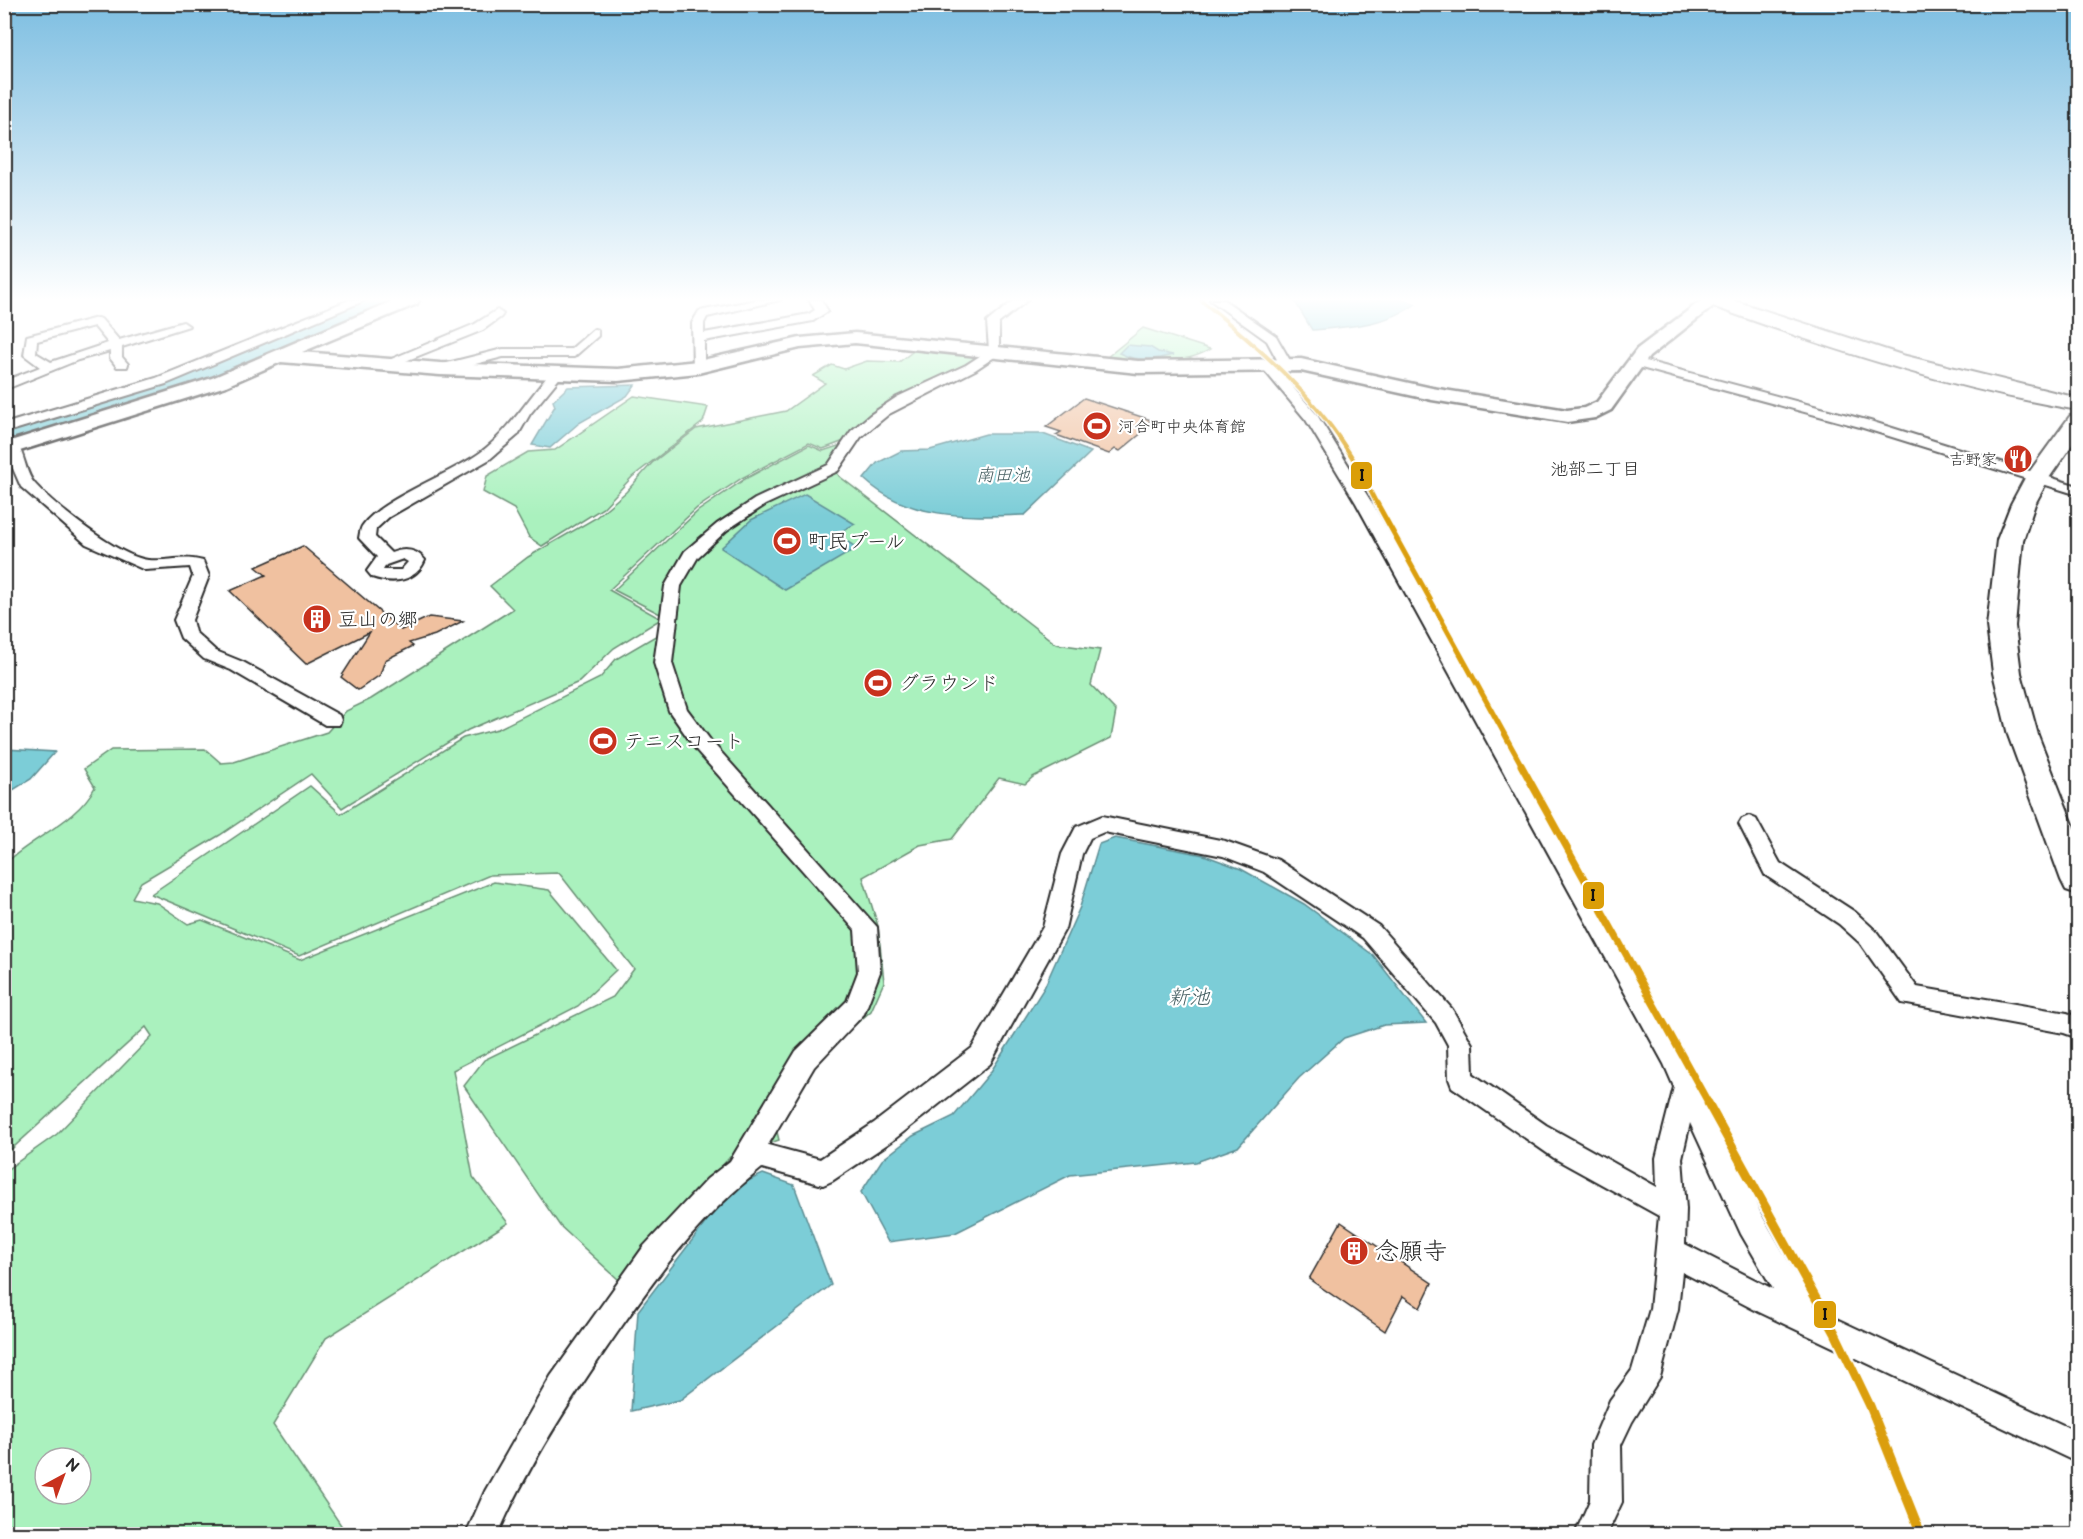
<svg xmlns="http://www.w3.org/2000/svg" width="2083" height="1539" font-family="'Balsamiq Sans','Klee One',sans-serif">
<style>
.green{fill:#aaf1be;stroke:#6a8e74;stroke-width:1.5;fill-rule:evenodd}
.water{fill:#7ccdd7;stroke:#5c8c92;stroke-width:1.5}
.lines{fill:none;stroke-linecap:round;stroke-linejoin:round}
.river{fill:#7ccdd7;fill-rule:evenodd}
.building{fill:#f0c1a0;stroke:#2b2b2b;stroke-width:1.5}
.street-casing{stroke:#2b2b2b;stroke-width:4}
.secondary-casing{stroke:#2b2b2b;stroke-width:5}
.primary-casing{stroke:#2b2b2b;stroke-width:4}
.street{fill:#fff;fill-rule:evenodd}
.secondary{fill:#fff;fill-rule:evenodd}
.primary{fill:#fff;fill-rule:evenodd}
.rail-1-far3-casing{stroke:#fff;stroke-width:7}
.rail-1-far2-casing{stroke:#fff;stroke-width:9}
.rail-1-far1-casing{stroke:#fff;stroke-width:11}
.rail-1-casing{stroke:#fff;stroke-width:14}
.rail-1-far3{stroke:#db9e08;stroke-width:4}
.rail-1-far2{stroke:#db9e08;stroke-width:5}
.rail-1-far1{stroke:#db9e08;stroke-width:7}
.rail-1{stroke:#db9e08;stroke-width:9}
.labels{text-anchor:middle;stroke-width:4.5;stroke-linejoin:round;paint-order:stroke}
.far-poi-label{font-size:16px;fill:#2b2b2b;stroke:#fff;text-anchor:start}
.far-neighbourhood-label{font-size:18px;fill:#2b2b2b;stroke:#fff}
.far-water-label{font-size:18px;font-style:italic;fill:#435c5f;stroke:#fff}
.poi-label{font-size:20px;fill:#2b2b2b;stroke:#fff;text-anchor:start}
.water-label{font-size:21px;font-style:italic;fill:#435c5f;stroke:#fff}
.near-poi-label{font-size:24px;fill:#2b2b2b;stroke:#fff;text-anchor:start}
.line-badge{stroke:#fff;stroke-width:2}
.pale-badge-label{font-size:16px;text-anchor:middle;font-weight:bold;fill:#111}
</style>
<rect width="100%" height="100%" fill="#fff"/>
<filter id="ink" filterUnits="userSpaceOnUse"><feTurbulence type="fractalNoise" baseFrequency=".0167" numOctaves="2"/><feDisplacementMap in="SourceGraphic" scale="12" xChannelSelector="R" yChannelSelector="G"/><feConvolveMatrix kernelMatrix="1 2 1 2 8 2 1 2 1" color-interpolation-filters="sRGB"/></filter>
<g filter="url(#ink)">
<g class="green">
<path d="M1143,328L1210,349C1186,366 1134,361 1106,358Z"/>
<path d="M920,346L977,356V362L925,383L858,424L844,441L823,449L809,443L742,478L697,508L609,590L661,619L614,648L579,682L468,730L342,808L311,774L220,835L141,882L132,898L157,903L188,924L202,920L300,960L494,882L549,890L616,970L578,1006L453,1070L473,1177L508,1223L326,1338L273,1425L347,1534H5V1171L57,1134L152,1036L146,1027L5,1155V864C32,837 77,822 95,787L84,769L111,750L205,749L221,763L234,762L327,732L346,711L371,699L513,609L490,586L528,557L594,519L626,492L652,463L696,429L786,411L825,383L813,376L832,365L844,369L867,361L899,362ZM45,1458H81V1494H45Z"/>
<polygon points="634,396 708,407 703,422 632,477 603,508 542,546 529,537 514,509 483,492 487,476 528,452 555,450"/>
<polygon points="844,444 832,464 839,476 1056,644 1100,650 1091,685 1116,711 1111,738 1033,777 1025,784 999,778 952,839 920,845 863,877 878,926 884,982 871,1011 821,1054 776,1128 779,1140 730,1157 620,1281 560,1226 464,1086 484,1060 613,997 634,969 559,873 490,875 299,956 151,894 310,786 341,814 463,738 498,729 600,678 616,659 659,634 662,615 614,590 698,511 745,479 809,445 823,451"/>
</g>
<g class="water">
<path d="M1294,300H1405L1416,304C1385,326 1346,327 1312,330Z"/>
<path d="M1127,345L1150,347L1158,352L1173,355C1154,360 1137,362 1119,353Z"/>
<polygon points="635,385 627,396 579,423 550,448 532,445 555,406 553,401 568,387"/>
<path d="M986,434H1043L1091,452L1025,515C968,517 908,520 864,479L877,463L901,451L930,450Z"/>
<polygon points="805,494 855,524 836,534 857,548 785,590 721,548 751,520"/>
<polygon points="5,749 55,752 31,779 5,795"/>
<polygon points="1115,838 1204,855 1241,869 1304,904 1373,955 1426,1023 1384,1025 1344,1038 1299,1078 1238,1147 1196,1162 1070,1175 955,1233 888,1242 861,1192 882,1160 913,1136 954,1116 990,1073 1044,988 1080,907 1099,844"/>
<polygon points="763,1174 794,1185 831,1285 680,1400 631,1411 638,1311 732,1188"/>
</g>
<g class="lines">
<polygon class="river" points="362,300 392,300 389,305 176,393 4,448 4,431 158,383"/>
</g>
<g class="building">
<polygon points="1084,398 1151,420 1145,425 1149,427 1120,451 1115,449 1109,454 1056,435 1061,432 1046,427"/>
<polygon points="303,546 401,630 429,617 463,621 435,635 409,643 413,646 385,660 380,675 358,690 341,677 370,632 306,664 230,591 266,575 256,567"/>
<polygon points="1341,1222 1432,1283 1420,1308 1403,1296 1385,1331 1309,1279"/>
</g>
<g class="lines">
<g class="street-casing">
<g id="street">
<polygon points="349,300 366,300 166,384 4,433 4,424 156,378"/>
<polygon points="756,300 780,300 707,317 704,323 704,333 809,314 815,310 809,300 821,300 828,311 813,321 704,341 704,367 703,370 693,370 692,323 699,311"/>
<path d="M1014,300H1028L999,323V354L975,370L889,414L861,437L838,471L765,505L727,530L698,557L681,586L672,663L687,709L711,741L877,927L880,972L864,1014L814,1067L768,1145L820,1159L874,1123L972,1048L1043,927L1062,854L1076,827L1102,816L1225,841L1278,860L1379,926L1452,1009L1472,1044L1473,1074L1546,1125L1657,1187L1656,1158L1674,1087L1664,1064L1356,503L1306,420L1259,364L1265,360L1270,361L1317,415L1372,503L1682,1050L1761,1214L1815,1309L2078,1432V1463L1759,1312L1682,1272L1678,1309L1660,1377L1632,1422L1621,1445L1622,1502L1607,1534H1575L1590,1500L1591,1445L1610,1400L1632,1370L1650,1309L1659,1216L1554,1158L1452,1087L1449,1079L1448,1045L1436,1023L1363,938L1264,872L1223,856L1104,832L1090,838L1082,854L1065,929L990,1064L892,1141L832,1181L823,1185L762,1168C696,1220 655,1278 608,1346C567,1405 527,1468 498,1534H466L485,1491L551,1376L644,1246L707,1179L730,1161L796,1051L847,1001L858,972L855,930L697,751L669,711L654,663L665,586L685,551L717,524L755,499L828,465L851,431L870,415L897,397L966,365L989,350L987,322ZM1690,1123L1741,1234L1773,1289L1685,1244L1686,1209L1682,1158Z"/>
<polygon points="1210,300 1224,300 1276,336 1292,364 1291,367 1281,367 1267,341"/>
<polygon points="497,310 503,314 501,317 483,330 388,368 383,369 377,365 475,324"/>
<path d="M97,318L101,319L119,340L183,322L189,326L122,347V357L128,364L127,367H117L110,358V351L78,360L4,390V381L40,367L24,355L27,336ZM94,326L108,343L51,362L36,353L37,341Z"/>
<polygon points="594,329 598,330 598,336 574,357 503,357 440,373 434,369 435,366 503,349 571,349"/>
<polygon points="1634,358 1870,421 2078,486 2078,495 1860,427 1630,365 1628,362"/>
<path d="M556,371L562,375L530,414L518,435L490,459L389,517L376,529L375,537L391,553C404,548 416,549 425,560C416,582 393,584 372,577L367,571L377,557L359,538C360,534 360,528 363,525C381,499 453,473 481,452C509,431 528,399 551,372ZM403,559L408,562L401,570H383L386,565Z"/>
<path d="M4,435C26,440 22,471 35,484C55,506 119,557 148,560C168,562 181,555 203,561L209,576L192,620L195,632L216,651L243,662L339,715L341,720L339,725H325L231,670L204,659L181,638L174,620L193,576L190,567L145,570L86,544L21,487L4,448Z"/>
<polygon points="1749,816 1756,819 1780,863 1855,912 1876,931 1917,987 2067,1013 2078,1017 2078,1038 2064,1033 1902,1003 1860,943 1839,924 1765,875 1739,824 1742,819"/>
</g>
</g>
<g class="secondary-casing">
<polygon id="secondary" points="395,300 419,300 417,304 302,352 440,363 618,369 698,361 800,338 855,333 1138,361 1301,359 1432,388 1567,410 1584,408 1597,402 1637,349 1702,300 1721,300 1649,357 1611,410 1595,418 1567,422 1432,400 1301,371 1138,373 855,343 800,348 698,373 618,381 440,375 281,362 226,386 4,456 4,443 212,378"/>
</g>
<g class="primary-casing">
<g id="primary">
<path d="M1705,300H1732L1902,355L2078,398V410C1952,389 1827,348 1707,304Z"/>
<polygon points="2078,414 2078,436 2049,478 2035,504 2023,540 2015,626 2021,673 2038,735 2078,837 2078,894 2066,890 2061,880 2008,735 1993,673 1987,626 1997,540 2011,504 2025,478 2070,416"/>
</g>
</g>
<use href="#street" class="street"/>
<use href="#secondary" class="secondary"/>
<use href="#primary" class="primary"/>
<g class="rail-1-far3-casing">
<path id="rail-1-far3" d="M1201,300C1253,343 1309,390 1346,448C1358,465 1367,485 1377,504"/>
</g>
<g class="rail-1-far2-casing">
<polyline id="rail-1-far2" points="1377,503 1522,766"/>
</g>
<g class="rail-1-far1-casing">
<polyline id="rail-1-far1" points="1521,765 1709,1104"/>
</g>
<g class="rail-1-casing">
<polyline id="rail-1" points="1708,1103 1835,1333 1870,1406 1921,1534"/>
</g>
<use href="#rail-1-far3" class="rail-1-far3"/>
<use href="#rail-1-far2" class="rail-1-far2"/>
<use href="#rail-1-far1" class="rail-1-far1"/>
<use href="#rail-1" class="rail-1"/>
</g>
</g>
<linearGradient id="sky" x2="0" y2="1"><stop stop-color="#7dbee1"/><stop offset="0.58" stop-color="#fff"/><stop offset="1" stop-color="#fff" stop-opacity="0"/></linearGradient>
<rect width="2083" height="516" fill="url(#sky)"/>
<defs>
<g id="stadium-disc" transform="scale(1.5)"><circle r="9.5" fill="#c8321e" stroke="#fff"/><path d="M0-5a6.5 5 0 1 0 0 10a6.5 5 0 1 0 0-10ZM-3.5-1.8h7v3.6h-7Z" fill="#fff"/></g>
<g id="restaurant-disc" transform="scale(1.5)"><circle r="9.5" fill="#c8321e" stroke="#fff"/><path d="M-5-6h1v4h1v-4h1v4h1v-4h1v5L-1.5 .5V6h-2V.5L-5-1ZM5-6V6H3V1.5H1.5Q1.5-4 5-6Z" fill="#fff"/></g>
<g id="building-disc" transform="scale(1.5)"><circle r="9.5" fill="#c8321e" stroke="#fff"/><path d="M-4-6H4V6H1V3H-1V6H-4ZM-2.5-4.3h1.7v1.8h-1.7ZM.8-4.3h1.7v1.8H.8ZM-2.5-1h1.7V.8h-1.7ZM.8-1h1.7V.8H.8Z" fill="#fff"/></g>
</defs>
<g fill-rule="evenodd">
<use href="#stadium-disc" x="1097" y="426"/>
<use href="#restaurant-disc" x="2018" y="459"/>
<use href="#stadium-disc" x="787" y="541"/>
<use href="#building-disc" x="317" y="619"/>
<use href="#stadium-disc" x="878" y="683"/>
<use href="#stadium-disc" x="603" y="741"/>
<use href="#building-disc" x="1354" y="1251"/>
</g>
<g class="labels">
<g class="far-poi-label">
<text x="1118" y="432">河合町中央体育館</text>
<text x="1997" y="465" text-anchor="end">吉野家</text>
</g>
<g class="far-neighbourhood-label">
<text x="1595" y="475">池部二丁目</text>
</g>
<g class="far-water-label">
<text x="1003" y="481">南田池</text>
</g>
<g class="poi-label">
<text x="808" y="548">町民プール</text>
<text x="338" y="626">豆山の郷</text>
<text x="899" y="690">グラウンド</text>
<text x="624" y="748">テニスコート</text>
</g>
<g class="water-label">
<text x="1189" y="1004">新池</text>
</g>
<g class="near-poi-label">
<text x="1375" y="1259">念願寺</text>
</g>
</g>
<g class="line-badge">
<rect x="1350" y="461" width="23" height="29" rx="6" fill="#db9e08"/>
<rect x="1582" y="881" width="23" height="29" rx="6" fill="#db9e08"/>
<rect x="1813" y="1300" width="24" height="29" rx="6" fill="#db9e08"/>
</g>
<g class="pale-badge-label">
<text x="1362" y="481">I</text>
<text x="1593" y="901">I</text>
<text x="1825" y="1320">I</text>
</g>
<rect width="2083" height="1539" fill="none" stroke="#fff" stroke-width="24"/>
<rect x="12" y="12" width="2059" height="1515" fill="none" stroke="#2b2b2b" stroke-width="2" filter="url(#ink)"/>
<g transform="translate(63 1476) rotate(41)"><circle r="28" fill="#ffffff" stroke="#aaaaaa" stroke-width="1.5"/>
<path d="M0-4.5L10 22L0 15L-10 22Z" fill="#c8321e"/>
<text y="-9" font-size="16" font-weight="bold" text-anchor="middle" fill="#2b2b2b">N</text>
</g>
</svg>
